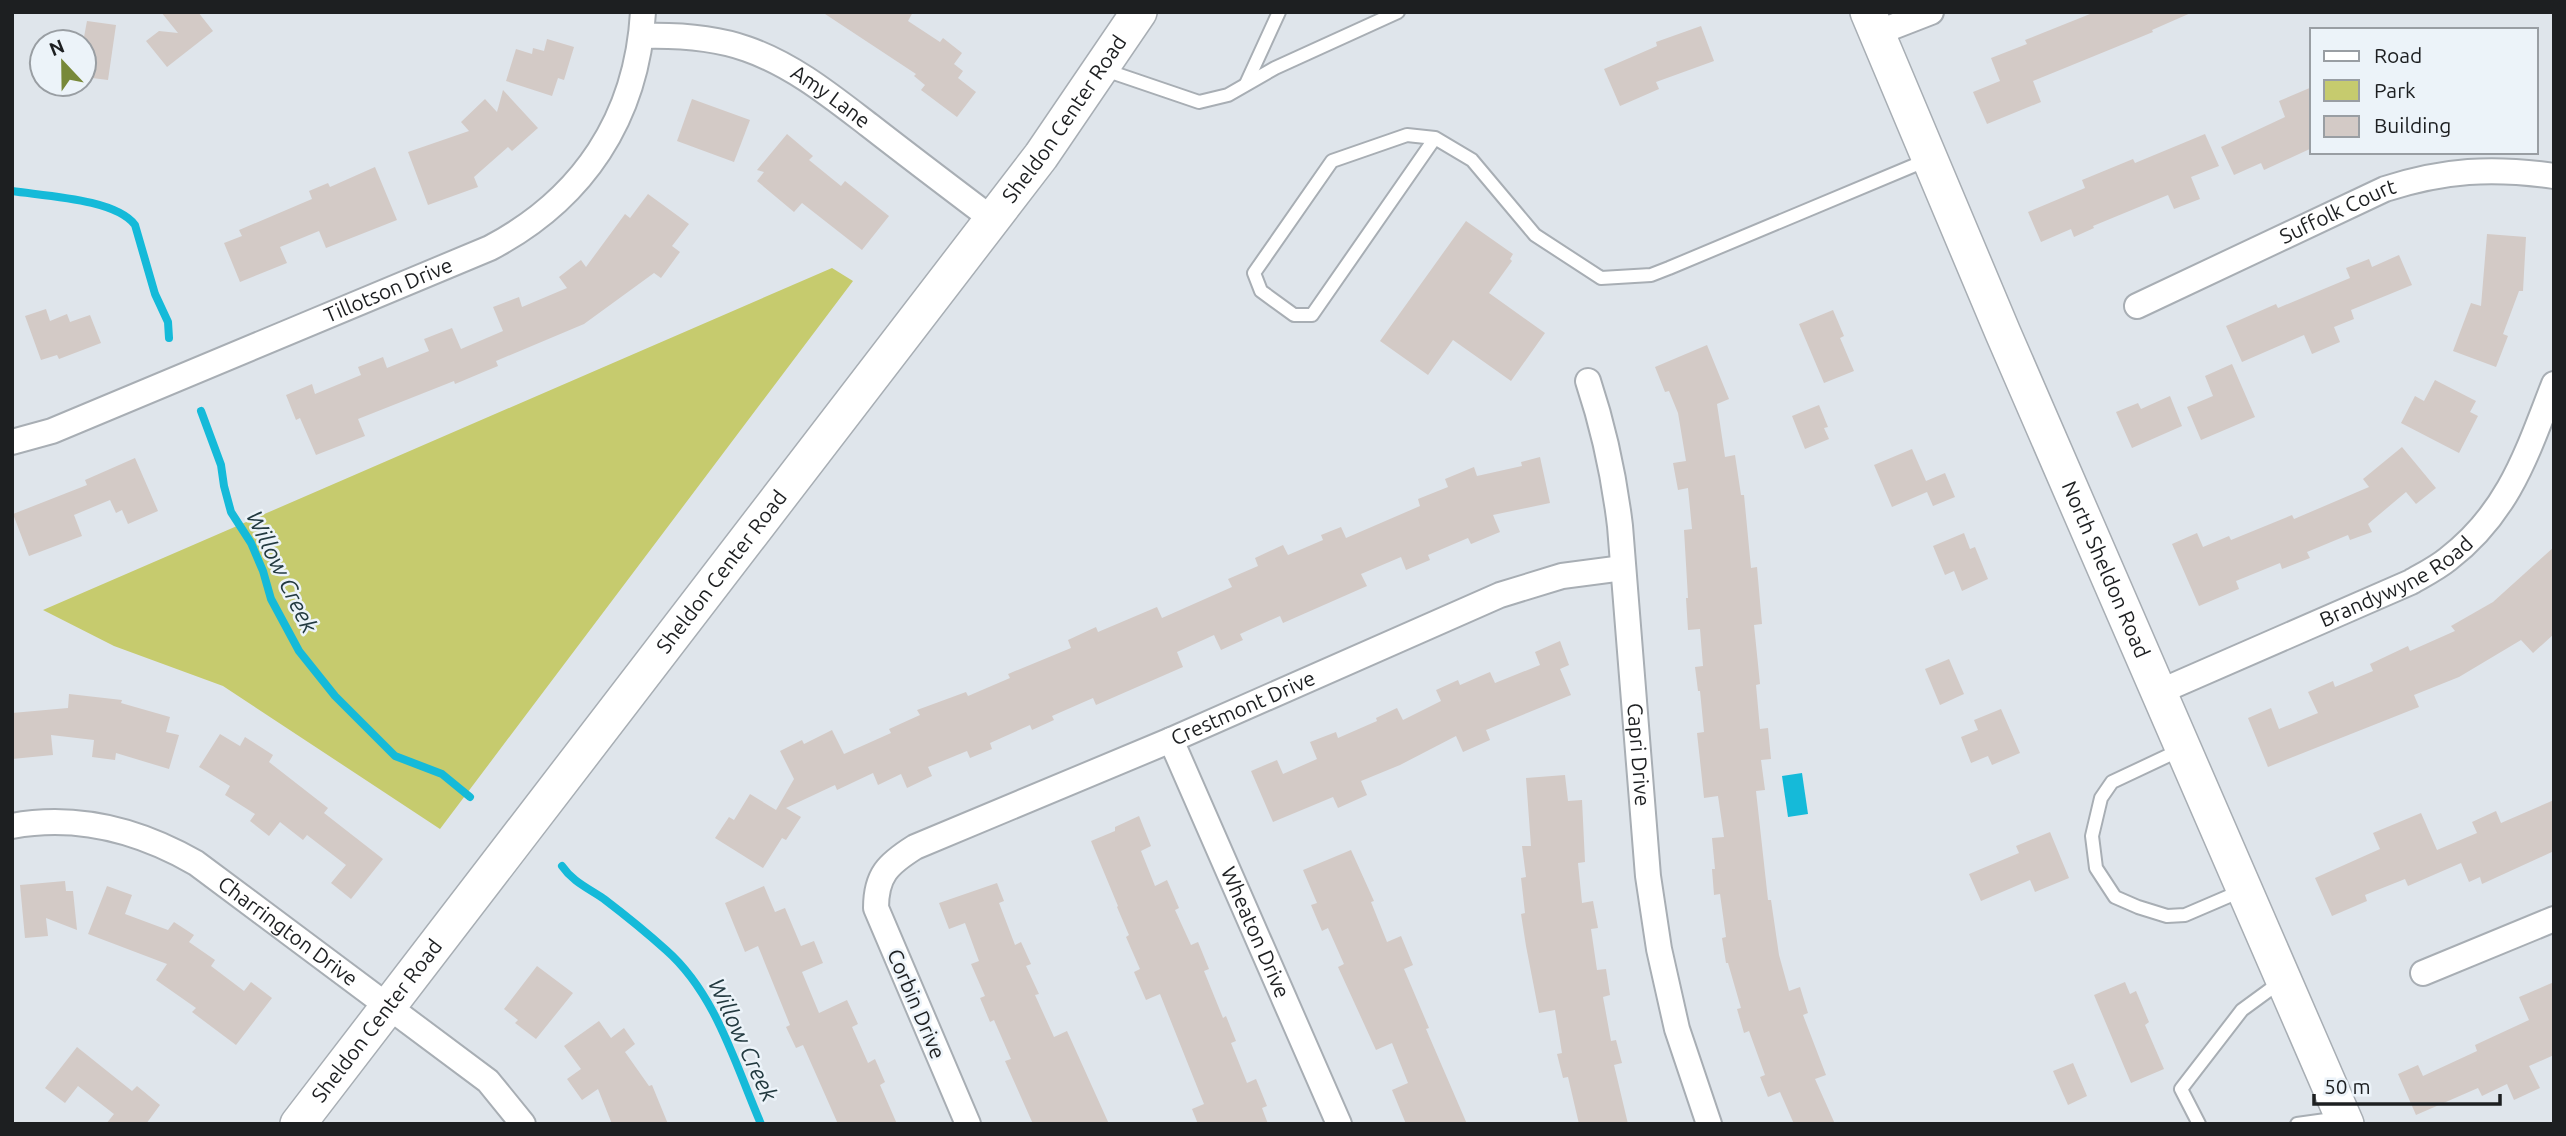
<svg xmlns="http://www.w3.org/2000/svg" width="2566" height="1136" font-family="Ubuntu,sans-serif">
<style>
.green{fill:#c6cb6e}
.water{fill:#15bad9}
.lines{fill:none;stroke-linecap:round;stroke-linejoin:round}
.stream{stroke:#15bad9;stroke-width:8}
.building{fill:#d3cac6}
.lane-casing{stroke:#a8aeb4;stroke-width:16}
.street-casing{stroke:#a8aeb4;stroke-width:28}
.secondary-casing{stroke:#a8aeb4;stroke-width:38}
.lane{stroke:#fff;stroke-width:12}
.street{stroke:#fff;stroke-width:24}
.secondary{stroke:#fff;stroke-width:35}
.labels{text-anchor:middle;stroke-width:5;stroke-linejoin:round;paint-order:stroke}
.street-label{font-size:21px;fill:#1d1f21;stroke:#ecf3f9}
.water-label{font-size:23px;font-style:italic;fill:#233a40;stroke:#ecf3f9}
</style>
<rect width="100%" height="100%" fill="#dfe5eb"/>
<polygon class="green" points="832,268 853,281 440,829 223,686 114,646 43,610"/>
<polygon class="water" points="1802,773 1808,814 1788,817 1782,776"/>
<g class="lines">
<g class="stream">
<path d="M12,191C45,196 116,199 135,225L155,294L168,322L169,338"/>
<polyline points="201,411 221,465 224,486 231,512 251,543 263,571 271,599 299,651 335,696 395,756 442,774 470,797"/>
<path d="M562,866C573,882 588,888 604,899C625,915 646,932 666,950C716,994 735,1064 761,1124"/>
</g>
</g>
<g class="building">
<polygon points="161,12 198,12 213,31 167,67 146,41 159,31 178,33"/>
<polygon points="822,12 913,12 908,21 940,42 943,38 962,53 954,64 963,71 958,78 976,92 957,117 921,90 925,85 914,76 916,74"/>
<polygon points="2095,12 2193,12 2152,30 2153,32 2033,81 2041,102 1987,124 1973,92 2000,81 1991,58 2027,44 2025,40"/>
<polygon points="87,21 116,25 108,80 84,77 84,37"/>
<polygon points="1701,26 1714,61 1656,82 1659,89 1620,106 1604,69 1657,46 1656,42"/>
<polygon points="547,39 574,47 564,80 558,78 552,96 506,81 516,49 532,54 533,48 544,51"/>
<polygon points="2312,87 2312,148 2264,170 2261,163 2234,175 2221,147 2285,117 2279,101"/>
<polygon points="503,90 538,128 512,151 508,147 474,177 478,187 428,205 408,152 469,131 461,122 485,99 497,112"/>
<polygon points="692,99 750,120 734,162 677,141"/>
<polygon points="787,134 813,156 809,160 841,186 845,181 889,216 862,250 802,203 794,212 757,181 764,172 757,170"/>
<polygon points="2205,134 2219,166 2191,177 2200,199 2174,209 2168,195 2093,226 2094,228 2074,237 2071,229 2041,242 2028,212 2085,188 2082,180 2133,159 2135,163"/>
<polygon points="375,167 397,220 326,248 319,231 280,247 287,263 240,282 224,243 242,236 239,230 312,199 309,191 328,183 330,187"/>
<polygon points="648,194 689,224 672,246 680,252 661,278 654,273 584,324 496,361 498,366 455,384 454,381 358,419 365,436 316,455 300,418 296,420 286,395 312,384 315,394 361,375 358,367 383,357 387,368 429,351 424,339 452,328 461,349 503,331 493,307 519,297 522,307 567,288 559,277 581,260 586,267 625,214 630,218"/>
<polygon points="1466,221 1513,254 1510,259 1512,261 1489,293 1545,333 1511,381 1453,340 1428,375 1380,341"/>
<polygon points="2487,234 2526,237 2523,291 2519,291 2503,334 2508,336 2496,367 2453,351 2471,303 2481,306"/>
<polygon points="2399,255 2412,285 2351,310 2354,319 2334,327 2340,342 2312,354 2304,335 2242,362 2226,326 2276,304 2278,308 2350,278 2346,268 2369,259 2372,267"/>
<polygon points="46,309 50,321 67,314 70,322 90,315 101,343 59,359 57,355 41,360 25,316"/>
<polygon points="1833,310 1844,336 1840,338 1854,371 1824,383 1799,324"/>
<polygon points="1707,345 1729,399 1717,404 1725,457 1735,455 1741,495 1744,495 1751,568 1757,567 1762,624 1754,625 1760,684 1756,685 1760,729 1768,728 1771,759 1761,760 1765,790 1756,791 1768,900 1771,900 1779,955 1789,991 1800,987 1808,1013 1803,1015 1826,1075 1815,1079 1835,1124 1794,1124 1780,1092 1768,1097 1760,1077 1765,1075 1749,1031 1744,1033 1737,1009 1741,1008 1728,963 1726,963 1722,938 1726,937 1720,894 1714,895 1712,869 1715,869 1712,838 1724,837 1718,796 1704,798 1702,779 1697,733 1704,732 1700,691 1698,691 1695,667 1703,666 1700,629 1688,630 1686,598 1688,598 1684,530 1692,529 1688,488 1678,490 1673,463 1686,461 1678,413 1669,391 1665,392 1655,367"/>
<polygon points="2232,364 2255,417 2201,440 2187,407 2213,396 2205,376"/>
<polygon points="2435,380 2476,401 2470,412 2478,416 2459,453 2401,423 2415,396 2424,401"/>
<polygon points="2170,396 2182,426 2132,448 2116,412 2138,403 2141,409"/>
<polygon points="1819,405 1828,427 1824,428 1829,439 1805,449 1792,416"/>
<polygon points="2402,447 2436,488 2416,504 2406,492 2368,524 2372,532 2350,540 2348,535 2307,552 2310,558 2282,569 2280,563 2236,581 2239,589 2199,606 2172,544 2197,533 2203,547 2229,536 2231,540 2292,515 2294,519 2369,487 2363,479"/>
<polygon points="1912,449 1926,481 1945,473 1955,497 1933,506 1927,492 1892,507 1874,465"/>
<polygon points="1540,457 1550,503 1493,515 1500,532 1471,544 1468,538 1428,555 1430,560 1406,570 1401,557 1361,574 1367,586 1283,623 1280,616 1240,634 1243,640 1221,650 1214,635 1177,652 1183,667 1096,705 1093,698 1052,716 1054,720 1032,730 1030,725 990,743 992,749 970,758 967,751 928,767 932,776 907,788 901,774 878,785 873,773 837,790 835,785 786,808 801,817 786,840 782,838 763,868 715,838 729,817 734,820 750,794 776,810 794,779 780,751 802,740 804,744 832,730 844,754 891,733 889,729 920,715 917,710 966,692 968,696 1010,678 1008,674 1071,648 1068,640 1096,627 1098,632 1157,607 1162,618 1232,587 1228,579 1258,566 1255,558 1283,545 1288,555 1323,540 1321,535 1341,527 1346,538 1420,506 1418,499 1448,487 1445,479 1474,467 1477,476 1522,466 1521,462"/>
<polygon points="135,458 158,511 128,524 122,510 116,513 110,500 74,515 82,536 29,556 13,514 87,485 85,480"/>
<polygon points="1964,533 1970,549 1975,547 1988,579 1962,591 1954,571 1945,575 1933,546"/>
<polygon points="2554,547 2554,634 2533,653 2521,640 2459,677 2414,695 2419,707 2268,767 2248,718 2271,708 2279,729 2318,713 2308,692 2333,681 2335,687 2373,671 2370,664 2408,646 2410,651 2455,631 2451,626 2493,602"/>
<polygon points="1560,641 1569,665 1560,669 1571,695 1486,730 1490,740 1463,752 1456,736 1400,765 1361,781 1367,795 1338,808 1333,797 1273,822 1251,771 1277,760 1283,774 1317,759 1310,742 1336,732 1338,738 1377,721 1376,718 1397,708 1403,720 1441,701 1436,690 1458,680 1460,685 1490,672 1495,683 1540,665 1535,652"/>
<polygon points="1949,659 1964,694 1940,705 1925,669"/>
<polygon points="69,694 122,700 121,703 170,717 166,732 179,735 169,769 116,753 115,760 92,757 94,740 51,735 53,755 12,759 12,713 68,708"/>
<polygon points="2001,709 2020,753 1992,765 1988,756 1971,763 1961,737 1978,730 1974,720"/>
<polygon points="220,734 240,746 245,737 273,755 269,762 328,808 324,813 383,859 351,899 331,883 346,865 307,835 303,840 280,822 269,836 250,821 255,814 225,795 230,786 199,767"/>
<polygon points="1565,775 1568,801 1582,800 1585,862 1578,863 1582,903 1593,901 1598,928 1591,929 1597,970 1606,969 1610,995 1603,997 1611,1041 1616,1040 1622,1063 1614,1065 1628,1124 1579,1124 1568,1077 1563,1078 1557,1054 1562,1053 1555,1010 1539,1013 1526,946 1521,914 1525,913 1521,878 1526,877 1522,846 1531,846 1526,778"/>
<polygon points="2554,800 2554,851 2482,884 2480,877 2469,882 2461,863 2408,886 2405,879 2365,895 2367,901 2332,916 2315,878 2380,849 2373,833 2421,813 2437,850 2477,833 2472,822 2496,811 2501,823"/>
<polygon points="1139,816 1151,846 1141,851 1155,886 1167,880 1179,908 1175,910 1191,945 1198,942 1209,969 1204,971 1223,1018 1226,1016 1236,1041 1231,1043 1247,1083 1256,1079 1267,1106 1262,1108 1268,1124 1198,1124 1192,1109 1204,1104 1160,994 1146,1000 1134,972 1140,969 1126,937 1129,935 1117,907 1118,906 1091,841 1115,831 1115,827"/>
<polygon points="2050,832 2069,878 2035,892 2030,880 1981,901 1969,874 2019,853 2016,846"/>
<polygon points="1351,850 1374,901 1371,902 1387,942 1401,936 1413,965 1404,969 1429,1028 1426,1029 1467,1124 1406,1124 1392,1090 1408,1083 1392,1043 1376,1050 1338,967 1344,964 1328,928 1322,931 1311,905 1317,903 1303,870"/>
<polygon points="65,881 66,891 73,891 77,930 46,918 48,936 25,938 20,885"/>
<polygon points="997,883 1004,901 999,903 1015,945 1021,942 1031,964 1026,966 1039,994 1035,995 1054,1037 1067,1031 1109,1124 1033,1124 1005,1061 1011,1059 994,1020 990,1022 980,998 985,996 971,964 979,961 965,923 949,929 939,903"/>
<polygon points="107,886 132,895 125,914 168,930 174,922 194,935 189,942 215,960 211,966 244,991 251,982 272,998 236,1045 192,1012 196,1008 156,980 167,964 88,934"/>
<polygon points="764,886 775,912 785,908 801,946 814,941 823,963 802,972 819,1013 847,1000 858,1024 852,1027 868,1063 875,1059 885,1082 880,1085 897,1124 838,1124 803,1045 796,1048 786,1027 790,1025 758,946 745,952 725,903"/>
<polygon points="537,966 573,993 536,1039 515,1023 518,1020 504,1009"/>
<polygon points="2125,982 2130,994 2136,991 2149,1022 2145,1025 2164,1069 2131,1083 2094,995"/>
<polygon points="2554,982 2554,1055 2529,1066 2540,1088 2514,1100 2507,1084 2482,1096 2478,1088 2416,1115 2398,1074 2418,1065 2423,1076 2477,1051 2475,1045 2529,1020 2519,997"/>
<polygon points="599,1021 611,1038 624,1028 635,1044 625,1052 649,1086 652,1085 668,1124 612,1124 598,1089 582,1100 567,1079 581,1069 564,1046"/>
<polygon points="77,1047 132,1091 137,1086 160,1105 146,1124 106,1124 114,1114 78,1086 65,1103 45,1088"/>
<polygon points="2073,1063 2087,1096 2068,1105 2053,1071"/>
</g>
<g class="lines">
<g class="lane-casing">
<g id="lane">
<polyline points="1105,70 1199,102 1228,95 1275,68 1398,12"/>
<polyline points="1246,84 1279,12"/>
<polyline points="1435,138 1312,315 1294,315 1261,291 1254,273 1332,161 1407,135 1435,138 1472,160 1535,235 1601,278 1651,275 1669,268 1927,160"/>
<polyline points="2180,750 2112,782 2101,798 2092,836 2096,868 2115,897 2138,907 2167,916 2185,915 2241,891"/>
<polyline points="2199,1124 2181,1089 2242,1010 2283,980"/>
<polyline points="2297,1124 2340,1118"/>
</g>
</g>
<g class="street-casing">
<g id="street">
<polyline points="1877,33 1931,12"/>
<path id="s1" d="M642,36C678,35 713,37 747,49C793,65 831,96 869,125C910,157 951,188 992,219"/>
<path id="s2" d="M2137,306L2385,189C2444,170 2492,167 2554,176"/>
<path id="s3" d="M1588,381C1604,429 1614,476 1620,526L1648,876L1659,949L1677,1029L1709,1124"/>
<path id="s4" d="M12,442L52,431L490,248C583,199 637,118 643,12"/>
<path id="s5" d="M2159,692L2411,582C2423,575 2437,568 2448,559C2509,512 2527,453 2554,384"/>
<path id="s6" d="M1171,740L1339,1124"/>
<path id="s7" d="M12,826C77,814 140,831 196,863L488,1081L523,1124"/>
<polyline points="2423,973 2554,919"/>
<path id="s8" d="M968,1124L876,908C876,875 888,864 915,847L1171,740L1500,595L1562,576L1623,568"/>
</g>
</g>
<g class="secondary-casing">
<g id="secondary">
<path id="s9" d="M1868,12L2003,333L2346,1124"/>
<path id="s10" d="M298,1124L1041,156L1139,12"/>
</g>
</g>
<use href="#lane" class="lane"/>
<use href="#street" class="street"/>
<use href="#secondary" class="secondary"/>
</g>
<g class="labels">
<g class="street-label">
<text dy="7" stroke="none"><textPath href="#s1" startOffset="203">Amy Lane</textPath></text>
<text dy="7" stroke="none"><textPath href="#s10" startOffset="1264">Sheldon Center Road</textPath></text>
<text dy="7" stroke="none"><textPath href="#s2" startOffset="222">Suffolk Court</textPath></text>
<text dy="7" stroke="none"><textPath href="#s4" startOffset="406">Tillotson Drive</textPath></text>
<text dy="7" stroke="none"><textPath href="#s9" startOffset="606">North Sheldon Road</textPath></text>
<text dy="7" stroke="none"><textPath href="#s10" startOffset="696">Sheldon Center Road</textPath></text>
<text dy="7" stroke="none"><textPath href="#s5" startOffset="262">Brandywyne Road</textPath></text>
<text dy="7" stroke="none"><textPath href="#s8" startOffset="668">Crestmont Drive</textPath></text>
<text dy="7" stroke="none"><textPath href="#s3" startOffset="378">Capri Drive</textPath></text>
<text dy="7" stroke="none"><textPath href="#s7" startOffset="306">Charrington Drive</textPath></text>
<text dy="7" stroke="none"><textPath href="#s6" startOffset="210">Wheaton Drive</textPath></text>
<text transform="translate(916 1004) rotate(67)" y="7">Corbin Drive</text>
<text dy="7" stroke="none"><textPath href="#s10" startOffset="130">Sheldon Center Road</textPath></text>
</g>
<g class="water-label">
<text transform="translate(282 572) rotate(64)" y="8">Willow Creek</text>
<text transform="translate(743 1040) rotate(65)" y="8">Willow Creek</text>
</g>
</g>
<rect width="2566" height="1136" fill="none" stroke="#1d1f21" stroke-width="28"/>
<rect x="2310" y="28" width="228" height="126" fill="#ecf3f9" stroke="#999ea3" stroke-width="2"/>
<rect x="2324" y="51" width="35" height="10" fill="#ffffff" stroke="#999ea3" stroke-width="2"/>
<text x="2374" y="63" font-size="21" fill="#1d1f21">Road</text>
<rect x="2324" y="80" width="35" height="21" fill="#c6cb6e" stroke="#999ea3" stroke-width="2"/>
<text x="2374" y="98" font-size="21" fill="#1d1f21">Park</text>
<rect x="2324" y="116" width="35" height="21" fill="#d3cac6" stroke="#999ea3" stroke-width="2"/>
<text x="2374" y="133" font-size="21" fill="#1d1f21">Building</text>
<g transform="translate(63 63) rotate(338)"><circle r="33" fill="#ecf3f9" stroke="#999ea3" stroke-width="2"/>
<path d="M0-5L12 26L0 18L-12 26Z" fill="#788939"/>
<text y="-10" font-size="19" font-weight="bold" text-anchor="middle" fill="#1d1f21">N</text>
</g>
<path d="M2314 1094v10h186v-10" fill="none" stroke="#1d1f21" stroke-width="3.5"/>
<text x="2324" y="1094" font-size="21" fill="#1d1f21" stroke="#ecf3f9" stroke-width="5" paint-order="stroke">50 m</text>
</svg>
